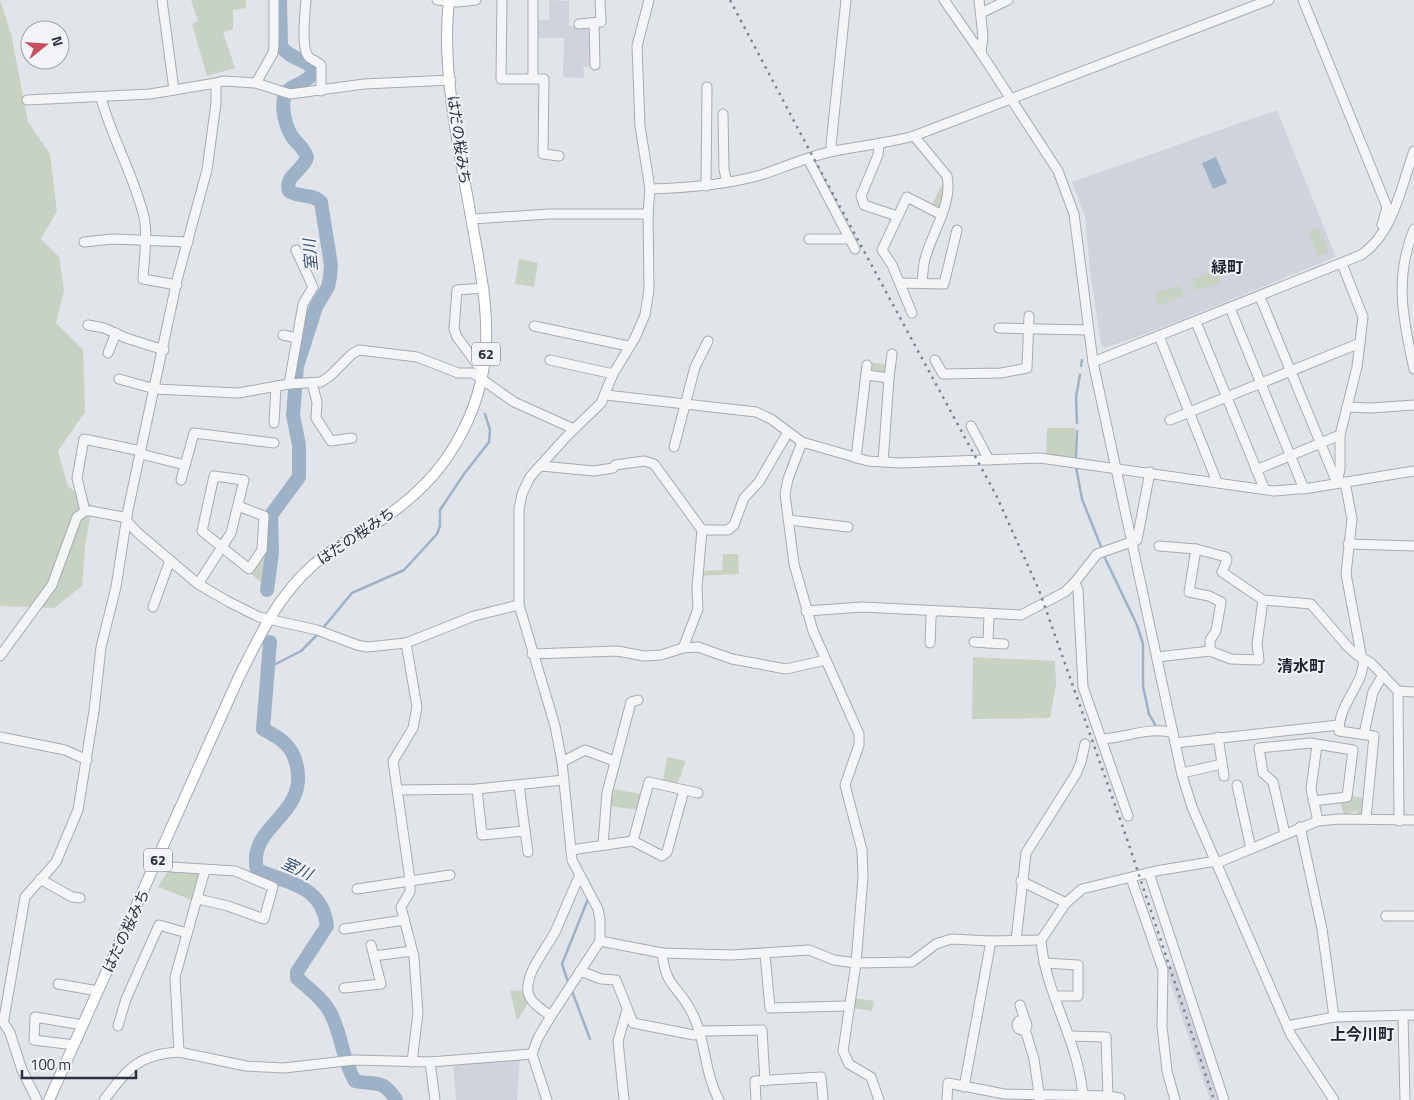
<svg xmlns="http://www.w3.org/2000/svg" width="1414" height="1100" font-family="'Titillium Web','Noto Sans JP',sans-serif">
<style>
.built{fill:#cfd3db}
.green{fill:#c7d2c3}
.water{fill:#9eb2c7}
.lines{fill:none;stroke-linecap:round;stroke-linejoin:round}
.stream{stroke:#9eb2c7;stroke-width:2.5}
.river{stroke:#9eb2c7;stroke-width:14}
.minor-casing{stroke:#a6abb3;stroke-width:11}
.major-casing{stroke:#a1a9b4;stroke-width:12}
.minor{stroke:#f4f5f7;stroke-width:9}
.major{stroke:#fff;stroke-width:10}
.rail{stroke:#7b8492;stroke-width:2.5;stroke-dasharray:2.5 5;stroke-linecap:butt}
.labels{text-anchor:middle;stroke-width:4;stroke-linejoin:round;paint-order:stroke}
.shield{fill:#f1f3f6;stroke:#666c77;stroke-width:1}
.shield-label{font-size:14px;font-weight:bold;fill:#2a3240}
.street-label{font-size:15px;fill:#2a3240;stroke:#f1f3f6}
.water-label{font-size:16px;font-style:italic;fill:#365172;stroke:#f1f3f6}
.neighbourhood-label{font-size:16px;font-weight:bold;fill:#1c2331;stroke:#f1f3f6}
</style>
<rect width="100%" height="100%" fill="#e1e4e9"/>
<g class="built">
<polygon points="549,0 569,1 569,26 589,26 592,28 592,67 583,67 584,78 563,77 564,38 536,38 536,20 549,20"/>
<polygon points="1277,110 1336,257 1156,330 1105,348 1101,344 1090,271 1085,217 1072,182"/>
<polygon points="1175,963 1221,1100 1210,1100 1165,967"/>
<polygon points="520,1058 517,1100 456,1100 453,1066"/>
</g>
<g class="green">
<polygon points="0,0 11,34 28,122 50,154 57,211 41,239 59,257 64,291 56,323 83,350 85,412 58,451 68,486 92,506 85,547 82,586 54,608 0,606"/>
<polygon points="191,0 246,0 246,8 233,10 233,29 223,32 235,68 207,76 192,24 198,21"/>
<polygon points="944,180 941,208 937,210 931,206"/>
<polygon points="1319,227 1329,252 1318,256 1308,231"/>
<polygon points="519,259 538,263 534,287 515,284"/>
<polygon points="1216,270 1221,282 1196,291 1191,280"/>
<polygon points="1179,285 1184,296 1159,306 1154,294"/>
<polygon points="870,362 888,365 887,373 884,375 869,371"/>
<polygon points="1047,428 1075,428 1075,457 1046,455"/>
<polygon points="723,554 738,554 739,574 701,576 702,571 722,570"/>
<polygon points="265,555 263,582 261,582 250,573"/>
<polygon points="973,657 1055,661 1056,685 1050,718 972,719"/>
<polygon points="667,757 686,761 677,785 663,781"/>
<polygon points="612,789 642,794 638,810 609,806"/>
<polygon points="1350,796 1364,798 1363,812 1359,815 1356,811 1344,815 1340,801"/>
<polygon points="168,871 197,873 199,876 192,900 158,887"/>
<polygon points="510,990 522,991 527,1005 517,1021"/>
<polygon points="854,998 874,1001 872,1011 853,1008"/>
</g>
<polygon class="water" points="1216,157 1227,183 1213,189 1202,163"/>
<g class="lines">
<g class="stream">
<polyline points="1081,366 1082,360"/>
<polyline points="1077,423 1076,397 1080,375"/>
<polyline points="1076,457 1077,431"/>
<polyline points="1076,467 1082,499 1102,549"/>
<polyline points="1103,554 1137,625 1143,644 1143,686 1149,714 1157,728"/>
<polyline points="323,628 352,593 404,570 437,534 440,526 440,510 464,474 489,442 490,430 485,414"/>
<polyline points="268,668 301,651 318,634"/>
<polyline points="568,982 562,964 588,899"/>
<polyline points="572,991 590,1039"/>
</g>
<g class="river">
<path d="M267,590L272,553L271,515L299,477V445L293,415L297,366L316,307L328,287L330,277L331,265L321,202C312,193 299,198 289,191C284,176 303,171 307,157C304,148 296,143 291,135C285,124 277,97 291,88C300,83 310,80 315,70C306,59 289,59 281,46L280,0"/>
<path d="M270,642L263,729C282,739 293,746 297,767C307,817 247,825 257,870C289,884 322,885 327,926L297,972V978C309,989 322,998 330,1012C342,1034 342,1060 355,1081C377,1086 382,1078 396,1100"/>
</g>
<g class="minor-casing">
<g id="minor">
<polyline points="162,0 174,90"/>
<path d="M306,0C305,12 301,47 308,56C311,60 317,61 321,65V91"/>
<polyline points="437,0 458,2 476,0"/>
<polyline points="502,0 501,79 544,79 543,154 559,156"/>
<polyline points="533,0 533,78"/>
<polyline points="944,0 981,53 1058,171 1074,214 1093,362 1182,775 1192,807 1291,1035 1334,1100"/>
<polyline points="979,0 983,37 981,53"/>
<polyline points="1303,0 1387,207 1382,225"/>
<polyline points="981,13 1008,0"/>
<polyline points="579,24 601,22 600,0"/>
<polyline points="594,24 595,65"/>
<polyline points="256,83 273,53 274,45 274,0"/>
<path d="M101,98C112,139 134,175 144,217C148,236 144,259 143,279L177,285"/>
<polyline points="27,100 150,94 216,83"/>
<polyline points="723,114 724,170 727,182"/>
<path d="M914,136L947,176C953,204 932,232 925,259C923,266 923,275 922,282"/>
<polyline points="879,145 878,155 861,196 864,205 897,216"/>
<polyline points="833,151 831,145 846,0"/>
<polyline points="808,159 855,249"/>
<polyline points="706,186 707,87"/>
<path d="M650,189C688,188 725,185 761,175C785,167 809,156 834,151C861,146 887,143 914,136L1269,0"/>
<polyline points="472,219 549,214 648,214"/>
<path d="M1414,229C1394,278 1403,320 1414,369"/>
<polyline points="809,239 849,239"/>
<polyline points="84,242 112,239 188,242"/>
<polyline points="900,283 944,284 957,230"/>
<polyline points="1260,297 1337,483"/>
<polyline points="1230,308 1304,489"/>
<polyline points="912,313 892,265 882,250 907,197 942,215"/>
<polyline points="1196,322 1264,488"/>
<polyline points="88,325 104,328 126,338 164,350"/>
<polyline points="534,326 628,346"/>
<polyline points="999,328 1088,330"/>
<polyline points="283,335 297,338"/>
<polyline points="1159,336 1217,482"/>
<polyline points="108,353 116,333"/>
<polyline points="550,360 613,374"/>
<polyline points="935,360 943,374 1001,373 1027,368 1029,316"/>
<path d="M1093,362L1361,255C1394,233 1401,186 1414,151"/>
<polyline points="483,372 457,337 454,329 457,290 484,288"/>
<polyline points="867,375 889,378"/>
<polyline points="119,379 155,389 238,393 289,384 321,382 330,376 352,354 359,350 417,357 458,373 473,373 514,402 574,429"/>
<polyline points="312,383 317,402 316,418 331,441 352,438"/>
<polyline points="289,384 303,304 313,287 296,250"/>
<polyline points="606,395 756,412 771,419 802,442 868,461 900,463 1040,458 1274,491 1310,488 1414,471"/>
<polyline points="1347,407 1371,408 1414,405"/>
<polyline points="1170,420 1360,343"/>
<polyline points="274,423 276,386"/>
<polyline points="971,426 989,460"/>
<polyline points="802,442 788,479 785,494 794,564 813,631 859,734 859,745 845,785 862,850 863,877 856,963 843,1051 849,1064 871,1077 879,1100"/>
<polyline points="674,447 695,367 708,341"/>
<polyline points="141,454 185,465"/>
<polyline points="856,458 867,365"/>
<polyline points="883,462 889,378 892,354"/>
<polyline points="541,466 594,471 613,468 615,465 644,461 654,464 702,530 697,588 698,609 683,648"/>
<polyline points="1256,470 1340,435"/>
<polyline points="181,480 194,433 274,443"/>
<polyline points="1345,482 1352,519 1346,574 1362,659"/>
<polyline points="1337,483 1340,469 1340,435 1357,367 1363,317 1342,264"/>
<polyline points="85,511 77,478 84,439 141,451"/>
<polyline points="789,520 848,527"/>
<polyline points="702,530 728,530 734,525 744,498 759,482 788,432"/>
<polyline points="1348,544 1414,546"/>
<polyline points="1159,546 1196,549 1226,557 1227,560 1222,572 1263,600 1311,604 1348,647 1357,655 1371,663 1398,691 1399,821"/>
<polyline points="1196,549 1189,592 1209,596 1221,602 1216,631 1210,640 1210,651"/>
<polyline points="1075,582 1078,590 1083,687 1128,816"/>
<polyline points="198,584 231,533 244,480 214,476 202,531 249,569 262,550 264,516 238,506"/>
<polyline points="153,607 170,560"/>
<polyline points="806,611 862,607 1021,615 1065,592 1075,582 1097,554 1137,540 1150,472"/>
<polyline points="974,642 1004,644"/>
<polyline points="406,643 417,707 413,728 393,761 410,880 410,892 401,907 414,957 418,1013 412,1062"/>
<polyline points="930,643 931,617 934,611"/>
<polyline points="988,643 989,614"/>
<polyline points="532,654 617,651 644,656 661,655 683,648 698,647 732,659 786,669 826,660"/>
<polyline points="0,656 52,585 77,517 85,511 91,511 123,517 138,533 198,584 229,602 259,617 317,630 357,645 367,647 406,643 474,616 519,605"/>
<polyline points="1157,657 1210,651 1231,659 1259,660 1257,644 1263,600"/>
<path d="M1365,660C1363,665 1362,670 1361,675C1353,695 1339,709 1339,731L1374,736L1366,819"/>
<polyline points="1398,691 1414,692"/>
<polyline points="1364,734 1373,692 1383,675"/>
<polyline points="0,737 65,750 87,760"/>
<polyline points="1218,737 1224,776"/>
<path d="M1102,739C1126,738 1149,726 1173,733"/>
<polyline points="1175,743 1339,725"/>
<polyline points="1317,745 1311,789 1318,821"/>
<polyline points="562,762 585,750 614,761"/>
<polyline points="1182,773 1222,764"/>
<polyline points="1237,785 1251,849"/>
<polyline points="477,789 482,835 525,831 519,785"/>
<polyline points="398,790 477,789 564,780"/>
<polyline points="1300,827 1322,929 1334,1017"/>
<polyline points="525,831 528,852"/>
<polyline points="1285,834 1273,782 1263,773 1259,748 1310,743 1353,750 1347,797 1313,801"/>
<polyline points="633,841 662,856 667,852 684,790"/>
<polyline points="603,844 607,793 631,702 638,700"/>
<polyline points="571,850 633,841 649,782 698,793"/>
<polyline points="157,862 171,867 235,871 273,887 264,919 228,906 198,899"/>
<polyline points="1217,863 1318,821 1339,819 1414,820"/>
<polyline points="1149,873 1224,1100"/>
<polyline points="1131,878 1163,970 1162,1026 1167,1071 1175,1100"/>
<polyline points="40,879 72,897 80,898"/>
<polyline points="1021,881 1066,903"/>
<polyline points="357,889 450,875"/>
<polyline points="1386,916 1414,916"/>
<polyline points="344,929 404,920"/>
<polyline points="1016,940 1026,853 1076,774 1081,762 1085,744"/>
<polyline points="600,941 662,953 731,955 809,950 834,960 856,963 912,962 936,944 951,939 991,941 1041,940"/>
<path d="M662,953C666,988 677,984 691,1011C706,1038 704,1073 719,1100"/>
<polyline points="765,954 770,1008 845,1006"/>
<polyline points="374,956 412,951"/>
<polyline points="1044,963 1078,965 1078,996 1056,996"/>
<polyline points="580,971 601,979 616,980 633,1023 694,1035 703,1031 762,1030 765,1081"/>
<polyline points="58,984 98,991"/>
<polyline points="344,988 381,984 371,945"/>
<polyline points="1020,1005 1025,1020"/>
<polyline points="1403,1015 1405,1100"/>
<path d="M551,1016C543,1010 530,1003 528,992C525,972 548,947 556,930C564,912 571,894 579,877"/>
<polyline points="0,1017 10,1033 22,1070 37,1100"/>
<polyline points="4,1019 25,897 56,862 78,810 94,711 101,647 116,587 128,510 177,280 207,170 216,103 216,83 223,81 256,83 290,94 364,84 451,80"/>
<circle cx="1022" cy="1025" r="5"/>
<polyline points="118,1026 126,999 159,925 187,933"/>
<polyline points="1287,1026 1334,1017 1414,1015"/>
<polyline points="1025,1029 1034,1059 1040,1100"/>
<polyline points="74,1045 34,1040 35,1017 83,1025"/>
<polyline points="179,1052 175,977 205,870"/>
<polyline points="430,1062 435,1100"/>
<polyline points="964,1087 991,941"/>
<polyline points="1108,1096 1120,1098"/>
<path d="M104,1100C127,1070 138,1054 179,1052L246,1066L284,1068L354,1060L430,1062L532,1054"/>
<polyline points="547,1100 532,1054 538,1038 551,1016 600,941 600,920 598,909 572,860 562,762 555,726 519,605 519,509 522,494 530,477 567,436 601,403 613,374 635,338 645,315 649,289 648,214 650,189 640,126 637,46 649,0"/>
<polyline points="624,1100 618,1041 627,1010"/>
<polyline points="756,1100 755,1081 821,1077 823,1100"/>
<polyline points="947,1100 948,1083 1004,1094 1108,1096 1106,1037 1070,1036"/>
<path d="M1083,1100C1081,1044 1045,995 1041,940L1066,903L1082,889L1156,871L1216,861"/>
</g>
</g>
<g class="major-casing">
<path id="major" d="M49,1100L238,679C259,637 277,597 313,565C334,546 361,534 384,518C412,499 438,474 455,445C502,367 486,301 471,217C459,148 441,70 449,0"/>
</g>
<use href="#minor" class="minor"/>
<use href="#major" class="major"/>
<polyline class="rail" points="730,0 813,157 996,495 1039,590 1127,839 1214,1100"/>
</g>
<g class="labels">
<g class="shield">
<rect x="472" y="342.5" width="28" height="23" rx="4"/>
<rect x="144" y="848.5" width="28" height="23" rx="4"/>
</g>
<g class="shield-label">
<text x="486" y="359">62</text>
<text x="158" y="865">62</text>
</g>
<g class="street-label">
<text transform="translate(459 140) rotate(82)" y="5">はだの桜みち</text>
<text transform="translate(356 536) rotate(-34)" y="5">はだの桜みち</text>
<text transform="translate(126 931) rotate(-65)" y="5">はだの桜みち</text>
</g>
<g class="water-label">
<text transform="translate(310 255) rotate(-95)" y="6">室川</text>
<text transform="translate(297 868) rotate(25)" y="6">室川</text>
</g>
<g class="neighbourhood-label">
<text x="1227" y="273">緑町</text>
<text x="1301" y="672">清水町</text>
<text x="1362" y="1040">上今川町</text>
</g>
</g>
<g transform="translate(45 45) rotate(73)"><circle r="24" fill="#f1f3f6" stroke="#a1a6ad"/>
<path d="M0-4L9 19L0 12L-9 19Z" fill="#c74d5f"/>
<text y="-8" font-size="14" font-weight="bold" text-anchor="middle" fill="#2a3240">N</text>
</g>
<path d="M22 1070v8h114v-8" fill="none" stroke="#2a3240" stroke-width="2.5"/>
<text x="30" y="1070" font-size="15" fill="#2a3240" stroke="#f1f3f6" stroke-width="4" paint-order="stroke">100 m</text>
</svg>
